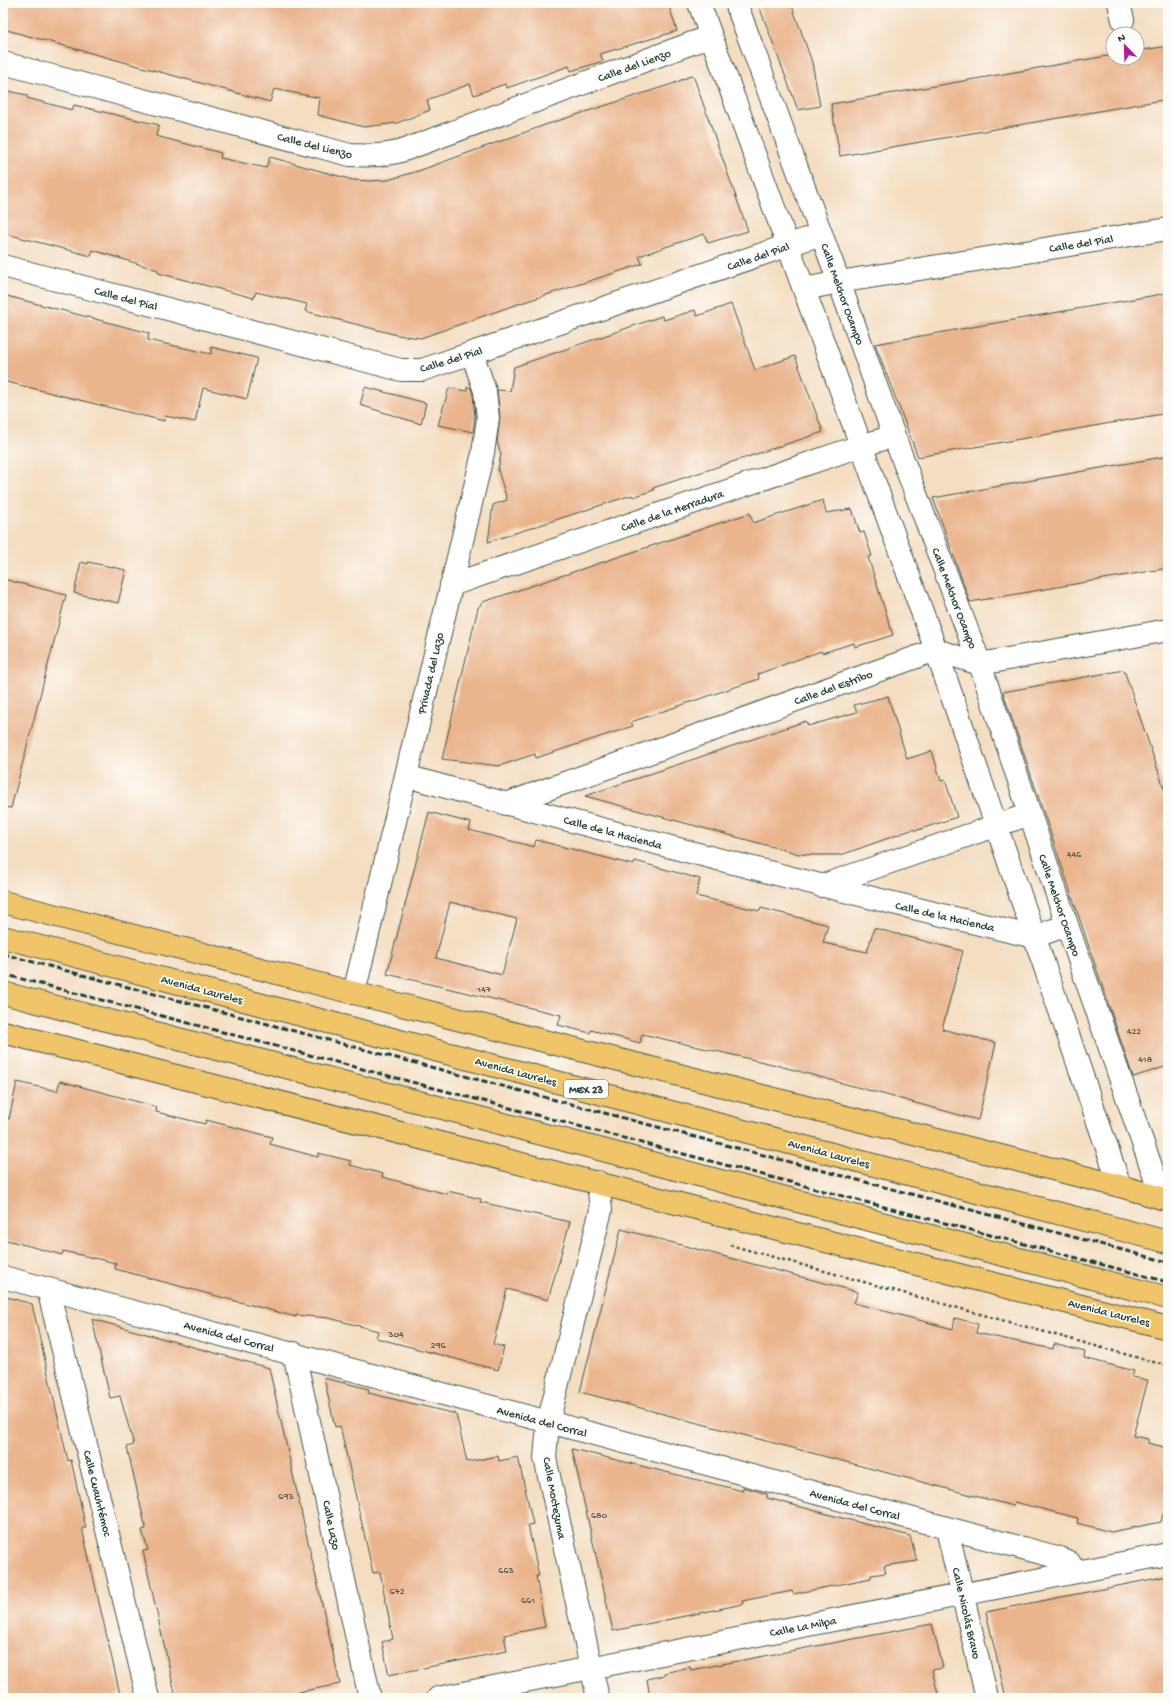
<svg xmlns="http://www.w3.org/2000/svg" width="1171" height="1701" font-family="'Gochi Hand',sans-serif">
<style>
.building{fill:#eab48c;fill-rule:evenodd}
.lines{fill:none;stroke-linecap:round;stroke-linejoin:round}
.minor-casing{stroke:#3f5549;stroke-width:24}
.major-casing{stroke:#3f5549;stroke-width:24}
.path{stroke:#3f5549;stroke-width:2.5;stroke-dasharray:3 3;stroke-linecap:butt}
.minor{stroke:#fff;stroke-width:22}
.major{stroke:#f0c469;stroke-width:22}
.rail{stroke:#1f3d34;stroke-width:3;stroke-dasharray:6 3;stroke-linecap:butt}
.labels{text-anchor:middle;stroke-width:3.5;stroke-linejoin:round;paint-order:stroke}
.number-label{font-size:10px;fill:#525b4a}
.shield{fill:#fdfcf7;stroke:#62766e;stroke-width:1}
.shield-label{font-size:11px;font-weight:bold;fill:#1f3d34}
.street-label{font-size:12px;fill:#1f3d34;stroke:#fdfcf7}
</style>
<rect width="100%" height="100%" fill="#fdfcf7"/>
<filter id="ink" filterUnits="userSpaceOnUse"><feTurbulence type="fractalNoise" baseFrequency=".025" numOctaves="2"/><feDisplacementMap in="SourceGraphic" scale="8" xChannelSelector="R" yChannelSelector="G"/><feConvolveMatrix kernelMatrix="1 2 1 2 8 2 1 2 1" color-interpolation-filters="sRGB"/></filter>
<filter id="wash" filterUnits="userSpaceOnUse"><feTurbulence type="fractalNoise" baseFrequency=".012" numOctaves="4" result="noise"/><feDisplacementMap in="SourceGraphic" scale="16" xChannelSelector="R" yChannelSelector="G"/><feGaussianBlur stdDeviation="0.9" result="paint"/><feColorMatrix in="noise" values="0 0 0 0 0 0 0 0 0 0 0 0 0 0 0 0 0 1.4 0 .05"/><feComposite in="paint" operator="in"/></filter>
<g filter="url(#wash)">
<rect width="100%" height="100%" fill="#f4ddc1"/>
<g id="blocks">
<g class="building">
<polygon points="7,3 668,3 677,31 600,54 603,61 571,71 569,66 507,88 505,84 474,95 470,84 427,100 430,110 397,123 364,127 318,115 320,98 274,89 270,102 3,29 3,14"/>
<polygon points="758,3 791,3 812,62 820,106 798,110"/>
<polygon points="1168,46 1168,99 840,156 831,104 1113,55 1113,58 1137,58 1137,51"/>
<polygon points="693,75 748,231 708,243 704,234 639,256 642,264 512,306 421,338 397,335 305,311 307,304 256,292 254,298 158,273 158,270 93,250 91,256 3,233 3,90 27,95 27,98 72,110 74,105 159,125 156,136 221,153 220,158 266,168 270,157 353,180 369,181 388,180 421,170 545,125 672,84"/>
<polygon points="1168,293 1168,413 918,457 875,344"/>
<polygon points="3,295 149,333 148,340 211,354 211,347 257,358 247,399 203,388 195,422 165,416 164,421 3,381"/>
<polygon points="731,304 755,370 795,356 823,432 653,488 654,490 633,497 632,495 488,542 493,505 507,500 498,470 501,454 497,442 500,417 497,390 510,391 514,367 662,316 664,320 695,310 697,316"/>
<polygon points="365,387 426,403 421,424 360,405"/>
<polygon points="467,387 471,388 473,394 475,418 473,432 438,425 449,388 467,391"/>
<polygon points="1168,456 1168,568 970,602 933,498"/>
<polygon points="823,500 826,513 852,509 860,533 864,532 872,556 868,557 893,635 855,647 854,643 822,653 821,651 758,674 759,679 631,722 633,726 536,758 535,754 499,766 442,759 478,608 483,602 750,513 753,523"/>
<polygon points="81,562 88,564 88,562 126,570 118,603 74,593"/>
<polygon points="3,579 66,595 11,808 3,807"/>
<polygon points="1124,670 1168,800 1168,1066 1133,1077 1003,692"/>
<polygon points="888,696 907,759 932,751 941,781 945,780 957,817 915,831 914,829 841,855 816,855 799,854 585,796 806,721 808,726 857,712 854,705"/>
<path d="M429,812L471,823L469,830L534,847L536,840L634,865L635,861L700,879L696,896L760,911L761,908L828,925L823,943L867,952L874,928L963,951L942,1029L996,1043L978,1120L772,1064L642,1034L640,1043L591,1030L590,1033L558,1025L561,1015L387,974ZM450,902L517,919L502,975L436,958Z"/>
<polygon points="60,1081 157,1107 156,1112 205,1124 206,1120 272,1137 270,1144 318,1157 318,1153 351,1161 350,1165 383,1174 382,1177 447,1194 448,1191 481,1199 480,1202 570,1222 548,1300 507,1289 493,1344 504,1347 498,1370 376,1338 378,1331 329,1318 296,1315 296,1317 115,1269 116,1263 63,1251 62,1255 3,1239 3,1117 9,1119 17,1082 57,1091"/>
<polygon points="621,1229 858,1292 854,1303 953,1329 955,1318 978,1324 976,1333 1053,1349 1054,1344 1085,1352 1084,1358 1134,1371 1132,1377 1148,1380 1133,1436 1148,1439 1148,1443 1168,1448 1168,1514 1163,1514 1161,1522 1111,1532 1077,1523 1078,1518 1014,1502 1013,1506 580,1392"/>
<polygon points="3,1296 32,1304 68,1461 71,1460 86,1528 82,1528 120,1694 114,1695 115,1698 3,1698"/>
<polygon points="92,1319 269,1368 340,1684 268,1698 176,1698 143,1551 148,1550 142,1530 146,1529 127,1447 134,1445 120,1396 110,1398"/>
<polygon points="324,1378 369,1389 368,1393 456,1414 467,1462 498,1456 499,1461 518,1457 533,1524 528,1525 539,1576 536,1576 545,1627 504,1635 507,1651 389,1675 382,1642 393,1639 380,1572 373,1573 340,1426 335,1427"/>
<polygon points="572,1449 743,1491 743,1487 767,1494 767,1498 910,1536 917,1561 884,1566 886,1573 871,1575 871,1578 793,1594 792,1591 742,1601 743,1604 613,1631"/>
<polygon points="1168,1576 1168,1695 1152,1698 1006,1698 986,1612"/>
<polygon points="932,1624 943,1668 932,1670 939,1698 650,1698 647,1679 664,1675 664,1673 690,1667 691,1670"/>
</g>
</g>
</g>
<g filter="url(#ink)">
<use href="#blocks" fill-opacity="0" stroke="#3f5549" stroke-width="1"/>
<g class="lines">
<g class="minor-casing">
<g id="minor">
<polyline points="699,3 936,650 1120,1186"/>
<polyline points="736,3 839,282 894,436 980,664 1067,925 1162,1198"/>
<polyline points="1119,3 1123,20"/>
<path d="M3,63L350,155C370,156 388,156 407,149L711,36"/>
<polyline points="3,266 401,370 422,370 821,234"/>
<polyline points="805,289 839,282 1168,229"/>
<polyline points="451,585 860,446 894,436"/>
<path d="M406,776C614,834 824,887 1034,937L1067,925"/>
<polyline points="506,804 936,650 980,664 1168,630"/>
<polyline points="821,886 1030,814"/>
<polyline points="354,993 483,453 488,418 485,391 472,353"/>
<polyline points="598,1182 601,1210 548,1423 545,1458 598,1698"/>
<polyline points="3,1277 1060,1558 1069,1562 1075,1572"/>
<polyline points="48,1289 148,1698"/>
<polyline points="294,1353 370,1698"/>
<polyline points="947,1529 987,1698"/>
<polyline points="438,1698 1168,1554"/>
</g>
</g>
<g class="major-casing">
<g id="major">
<polyline points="3,902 354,993 1120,1186 1168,1200"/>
<polyline points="3,937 1168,1242"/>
<polyline points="3,993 1168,1298"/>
<polyline points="3,1032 1168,1328"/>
</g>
</g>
<polyline class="path" points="730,1245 1168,1366"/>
<use href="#minor" class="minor"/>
<use href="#major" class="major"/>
<g class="rail">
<polyline points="3,954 1168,1262"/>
<polyline points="3,974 1168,1282"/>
</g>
</g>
</g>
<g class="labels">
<g class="number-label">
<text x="1074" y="857">446</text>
<text x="484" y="992">147</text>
<text x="1134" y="1034">422</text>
<text x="1145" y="1062">418</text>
<text x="396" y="1337">304</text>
<text x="438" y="1348">296</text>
<text x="286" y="1499">693</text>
<text x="599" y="1518">680</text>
<text x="506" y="1573">663</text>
<text x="397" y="1594">672</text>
<text x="528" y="1603">661</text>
</g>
<rect class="shield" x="564" y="1080" width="44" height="18" rx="3"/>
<g class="shield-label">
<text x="586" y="1093">MEX 23</text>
</g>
<g class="street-label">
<text transform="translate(634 65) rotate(-20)" y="4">Calle del Lienzo</text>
<text transform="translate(315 145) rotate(14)" y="4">Calle del Lienzo</text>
<text transform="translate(1081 243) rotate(-9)" y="4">Calle del Pial</text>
<text transform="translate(758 256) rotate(-19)" y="4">Calle del Pial</text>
<text transform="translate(843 294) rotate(70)" y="4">Calle Melchor Ocampo</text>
<text transform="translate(126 298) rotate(15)" y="4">Calle del Pial</text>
<text transform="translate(451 359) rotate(-17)" y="4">Calle del Pial</text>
<text transform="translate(672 510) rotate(-19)" y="4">Calle de la Herradura</text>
<text transform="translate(955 598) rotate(69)" y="4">Calle Melchor Ocampo</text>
<text transform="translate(430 673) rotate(-77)" y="4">Privada del Lazo</text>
<text transform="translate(833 687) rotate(-20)" y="4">Calle del Estribo</text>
<text transform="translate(613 832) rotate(15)" y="4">Calle de la Hacienda</text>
<text transform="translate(1060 905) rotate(71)" y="4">Calle Melchor Ocampo</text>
<text transform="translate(945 916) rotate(13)" y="4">Calle de la Hacienda</text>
<text transform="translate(202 989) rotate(15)" y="4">Avenida Laureles</text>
<text transform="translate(516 1071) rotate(15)" y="4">Avenida Laureles</text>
<text transform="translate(829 1153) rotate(15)" y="4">Avenida Laureles</text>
<text transform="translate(1109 1312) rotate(14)" y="4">Avenida Laureles</text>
<text transform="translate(229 1336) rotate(15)" y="4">Avenida del Corral</text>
<text transform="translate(542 1421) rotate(15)" y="4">Avenida del Corral</text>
<text transform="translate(98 1493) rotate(76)" y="4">Calle Cuauhtémoc</text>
<text transform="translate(555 1498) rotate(79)" y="4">Calle Moctezuma</text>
<text transform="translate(855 1504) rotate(15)" y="4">Avenida del Corral</text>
<text transform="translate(332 1525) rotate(78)" y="4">Calle Lazo</text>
<text transform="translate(967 1613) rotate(77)" y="4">Calle Nicolás Bravo</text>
<text transform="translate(803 1626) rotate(-11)" y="4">Calle La Milpa</text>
</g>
</g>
<rect width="1171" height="1701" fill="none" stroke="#fdfcf7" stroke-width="16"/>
<g transform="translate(1125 46) rotate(337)"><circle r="19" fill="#fdfcf7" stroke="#a4b0a9"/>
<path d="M0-3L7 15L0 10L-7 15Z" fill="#b5179e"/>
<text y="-6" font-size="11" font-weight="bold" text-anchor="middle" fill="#1f3d34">N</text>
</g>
</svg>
